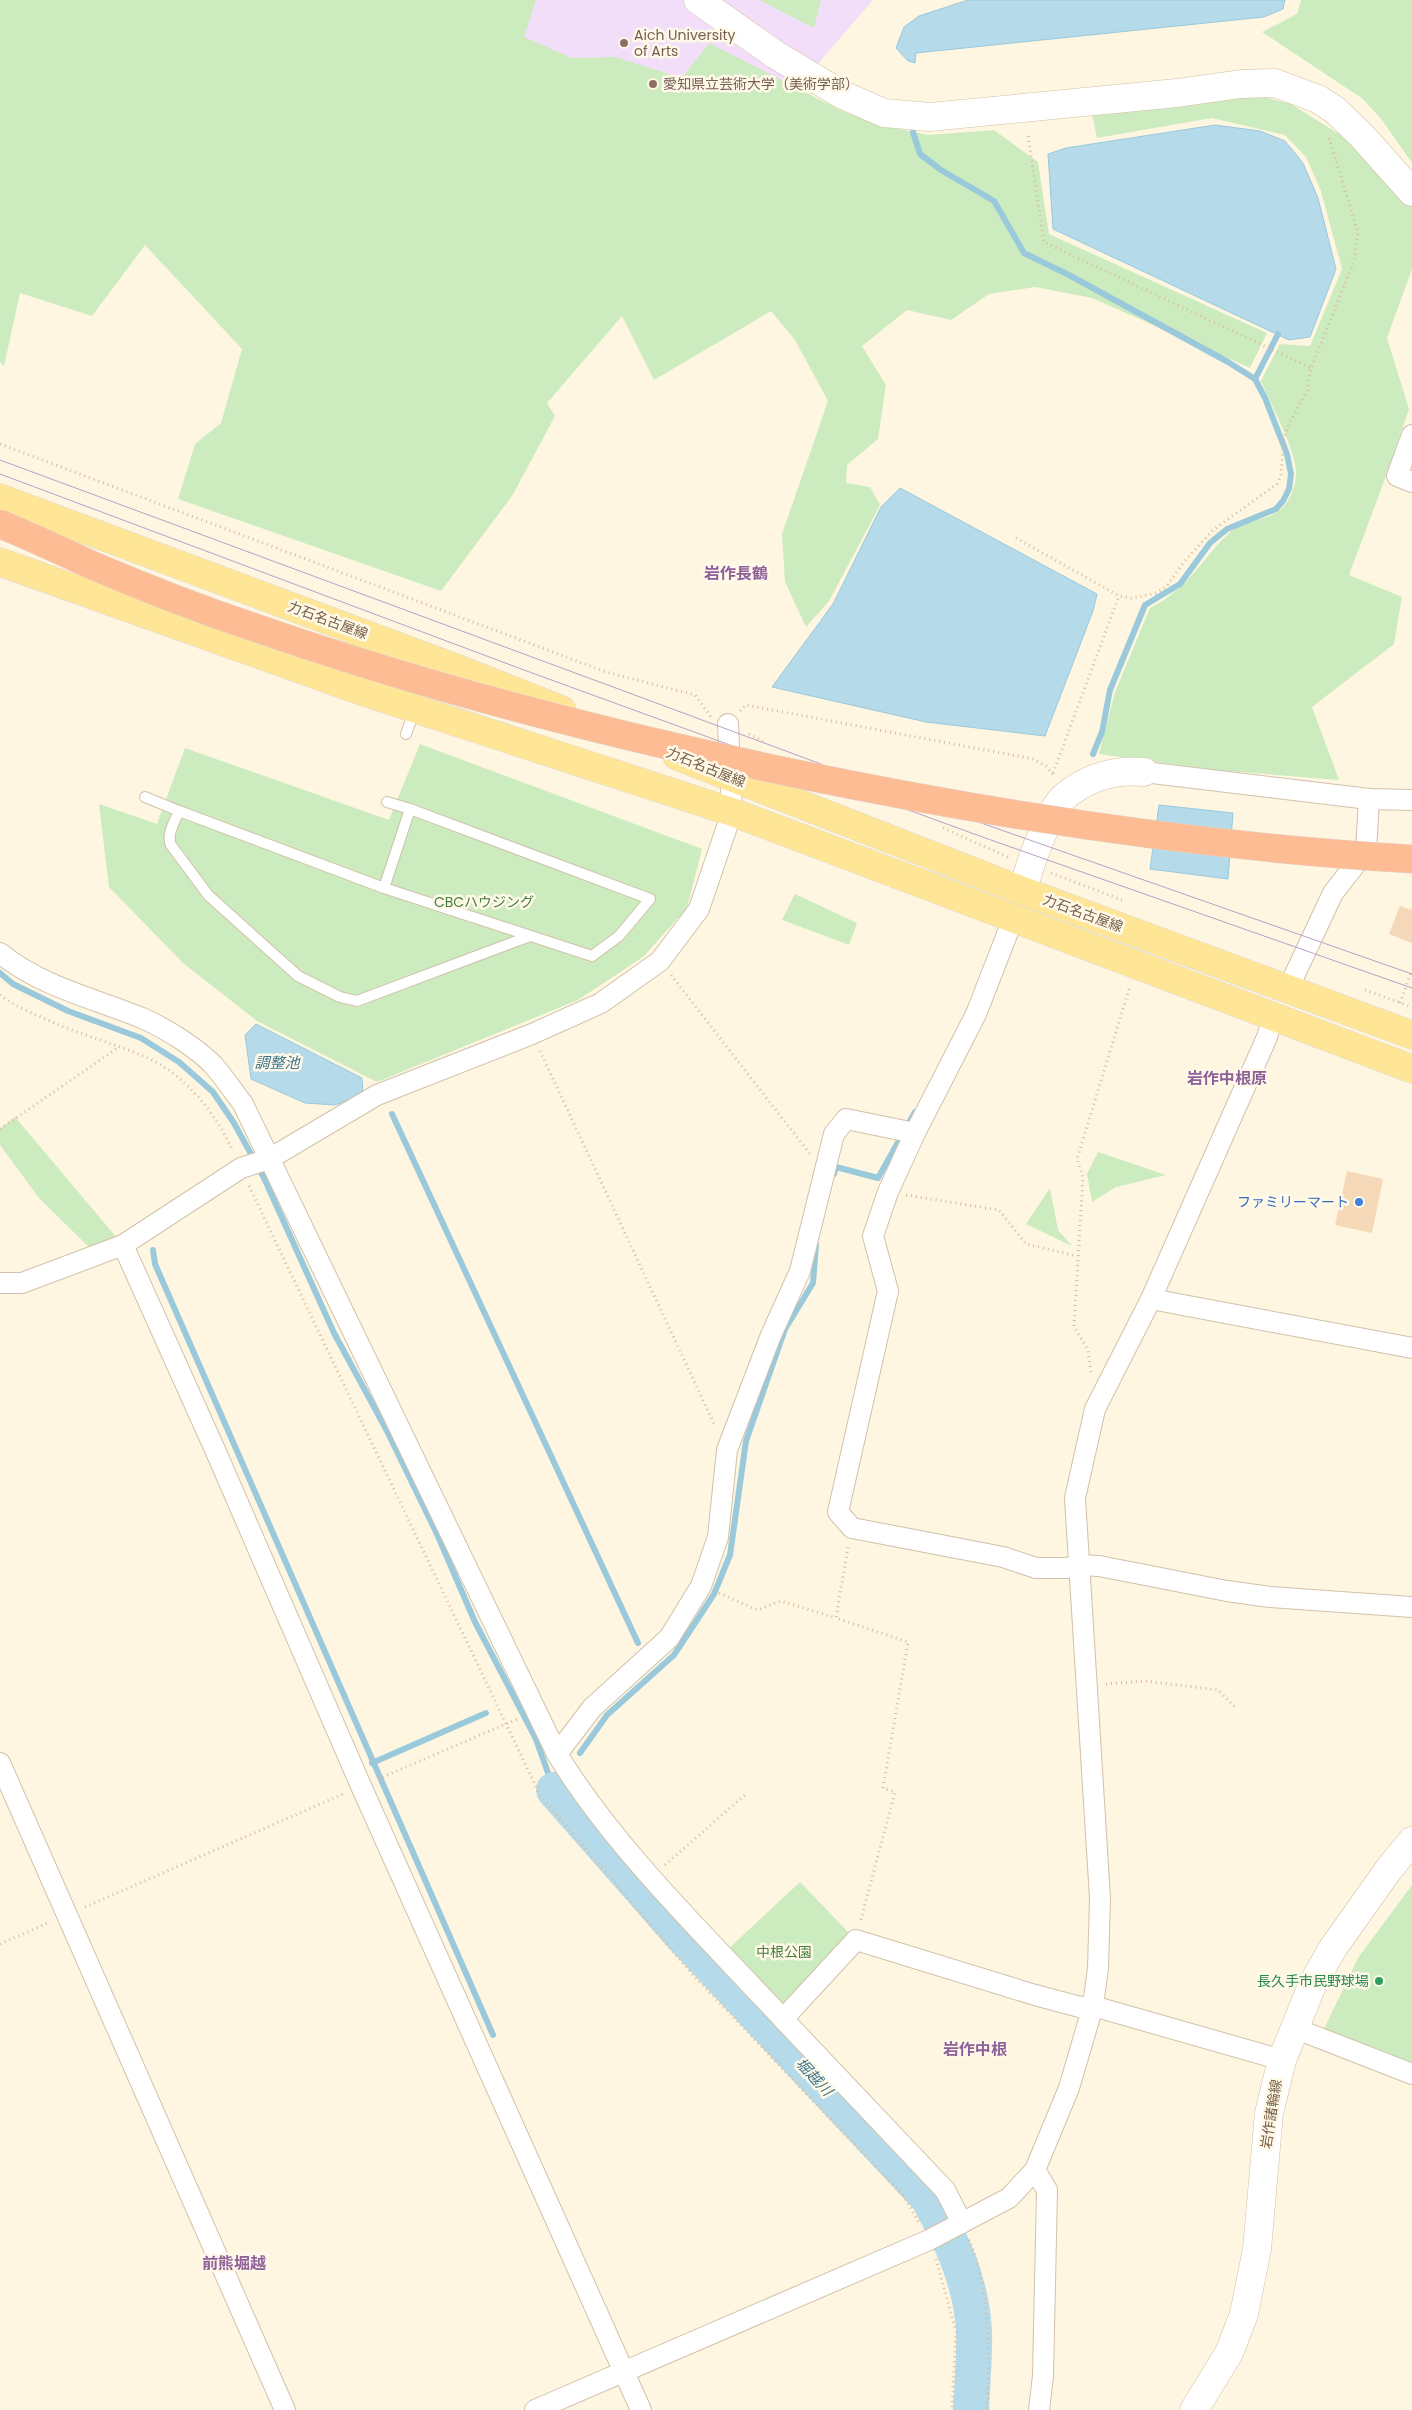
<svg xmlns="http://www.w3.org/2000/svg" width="1412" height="2410" font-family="Poppins,'Noto Sans JP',sans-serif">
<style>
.education{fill:#f3defa}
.green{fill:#ccecbf}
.water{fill:#b5dae9;stroke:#9ac9db}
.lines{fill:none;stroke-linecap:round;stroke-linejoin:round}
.stream{stroke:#9ac9db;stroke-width:6}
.river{stroke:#b5dae9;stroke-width:36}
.building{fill:#f5d8b7}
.lane-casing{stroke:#d2c1aa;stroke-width:12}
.street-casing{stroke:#d2c1aa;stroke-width:22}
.secondary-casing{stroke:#d3bfa4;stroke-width:29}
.primary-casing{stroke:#ded8d3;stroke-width:29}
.path{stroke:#dabb9a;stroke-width:3;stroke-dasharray:1 4;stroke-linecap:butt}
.lane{stroke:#fff;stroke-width:10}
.street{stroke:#fff;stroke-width:20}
.secondary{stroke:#fff;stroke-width:28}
.primary{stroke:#ffe697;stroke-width:28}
.tram{stroke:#ba9fc8;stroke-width:1}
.highway-bridge-casing{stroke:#ded8d3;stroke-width:29;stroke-linecap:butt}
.highway-bridge{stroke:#fdbc94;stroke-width:28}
.education-dot{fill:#8d6e63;stroke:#fff9e9;stroke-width:2}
.shop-dot{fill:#3f7fe0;stroke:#fff9e9;stroke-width:2}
.leisure-dot{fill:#2e9e5b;stroke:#fff9e9;stroke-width:2}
.labels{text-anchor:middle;stroke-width:5;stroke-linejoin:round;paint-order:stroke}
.education-label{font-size:14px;fill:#785e54;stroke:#fff9e9;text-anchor:start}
.street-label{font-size:14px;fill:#775e46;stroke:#fff9e9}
.park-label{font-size:14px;fill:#487e3d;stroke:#fff9e9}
.shop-label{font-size:14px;fill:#366cbe;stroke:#fff9e9;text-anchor:end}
.leisure-label{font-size:14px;fill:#27864d;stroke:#fff9e9;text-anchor:end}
.water-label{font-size:15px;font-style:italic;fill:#3e758c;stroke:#fff9e9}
.quarter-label{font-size:16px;font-weight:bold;fill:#8f619b;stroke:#fff9e9}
</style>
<rect width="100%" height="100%" fill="#fef6e1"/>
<polygon class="education" points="280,0 873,0 729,167"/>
<g class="green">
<polygon points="0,0 536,0 524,37 572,58 615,57 682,78 709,43 842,111 884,126 928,135 994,130 1038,162 1049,234 1267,333 1250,368 1092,298 1035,287 989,294 951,320 907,310 862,346 886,385 878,439 847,465 846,483 870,487 880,505 829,601 806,627 785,582 782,534 828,401 795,340 771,311 654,380 622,316 547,403 555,416 512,496 441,591 178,499 195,444 221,423 242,349 145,245 92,316 20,293 4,366 0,362"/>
<polygon points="759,0 821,0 814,28"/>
<polygon points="1301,0 1412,0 1412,163 1382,120 1363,99 1262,32 1297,14"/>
<path d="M1257,95L1291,104L1350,141L1412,206V269L1387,338L1409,409L1382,487L1349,575L1402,597L1394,644L1312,707L1339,780L1215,770L1099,754L1115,692L1150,608C1188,589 1201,560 1230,532C1243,520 1265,521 1279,511C1289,504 1296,486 1296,474C1297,452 1270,403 1261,381L1280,344L1310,346L1342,269L1321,191L1306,157L1285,135L1212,118L1097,138L1092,114Z"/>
<polygon points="420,744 702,849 687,908 643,957 578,1000 377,1082 257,1021 183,963 109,887 99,804 157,824 185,748 389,820"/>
<polygon points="795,894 857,923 849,945 782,920"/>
<polygon points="15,1117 123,1245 97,1255 39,1198 0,1145 0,1129"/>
<polygon points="1098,1152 1166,1175 1116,1187 1092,1202 1087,1174"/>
<polygon points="1050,1188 1058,1230 1072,1246 1026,1224"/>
<polygon points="800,1882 852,1936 784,2012 727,1950"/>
<polygon points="1412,1885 1412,2063 1324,2029 1358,1958"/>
</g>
<g class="water">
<polygon points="968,0 1285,0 1283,9 1264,17 916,53 915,63 908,61 896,48 904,27 919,16"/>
<polygon points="1215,125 1260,131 1285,141 1303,163 1318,198 1336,269 1310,337 1289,340 1053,229 1048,154 1066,148"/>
<polygon points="900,488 1097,594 1093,611 1045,736 926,722 772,687 833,604 881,507"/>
<polygon points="1159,805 1233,813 1228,879 1150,869"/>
<polygon points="256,1024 362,1078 363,1095 335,1105 305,1103 251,1079 245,1035"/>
</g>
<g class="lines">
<g class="stream">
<polyline points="913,132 920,154 941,170 994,201 1024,253 1069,275 1228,362 1255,379"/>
<polyline points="1093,754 1102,732 1110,690 1145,605 1180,584 1210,543 1227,529 1276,509 1283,501 1289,489 1291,474 1287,454 1265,398 1255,379 1278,334"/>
<polyline points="0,973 13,984 68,1011 141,1038 179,1062 213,1092 234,1123 264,1178 334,1333 387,1431 437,1534 475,1622 536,1739 554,1790"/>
<polyline points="392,1114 638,1643"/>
<polyline points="834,1174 836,1167 878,1178 915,1112"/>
<polyline points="153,1250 155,1264 493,2035"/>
<polyline points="580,1753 607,1715 674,1655 714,1594 730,1555 746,1441 785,1329 813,1283 816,1245"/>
<polyline points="372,1763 486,1713"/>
</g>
<path class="river" d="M554,1790L684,1938L928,2198C951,2239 971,2281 974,2330C975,2356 972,2384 971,2410"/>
</g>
<g class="building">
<polygon points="1400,906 1412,910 1412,943 1389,934"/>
<polygon points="1347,1171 1383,1179 1372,1233 1335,1225"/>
</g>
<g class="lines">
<g class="lane-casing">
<g id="lane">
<polyline points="406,734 415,709"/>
<polyline points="145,797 179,811"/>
<polyline points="387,802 410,809"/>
<path d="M384,888L410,809L650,899L619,936L592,956L384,888L179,811C175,821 166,835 171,845L208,895L298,976L340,997L357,1001L530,936"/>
</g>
</g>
<g class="street-casing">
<g id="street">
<polyline points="1412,435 1397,476 1412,482"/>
<polyline points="1144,772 1369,799 1412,800"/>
<polyline points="1013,919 976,1014 915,1133 888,1192 873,1236 888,1291 838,1512 852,1528 1003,1557 1036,1568 1066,1568 1080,1565 1099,1566 1227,1591 1270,1597 1412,1607"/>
<path d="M0,953C42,987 93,998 142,1018C165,1028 199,1049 215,1067C225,1079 234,1092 243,1104L557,1754C616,1850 706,1936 783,2019"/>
<polyline points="1288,989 1333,893 1366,851 1369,799"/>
<polyline points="123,1245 216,1452 361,1786 641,2410"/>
<polyline points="0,1283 22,1283 123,1245 241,1168 269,1159 377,1095 532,1034 601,1003 660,961 699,909 732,812 728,724"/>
<polyline points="1151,1299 1412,1348"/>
<polyline points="557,1754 592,1708 669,1638 701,1586 718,1537 727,1450 771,1335 800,1271 834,1134 846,1119 915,1133"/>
<polyline points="0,1763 285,2410"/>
<polyline points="1294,2028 1412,2074"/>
<polyline points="1035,2170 1047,2190 1043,2376 1039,2410"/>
<polyline points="962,2223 945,2190 783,2019 856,1940 1035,1995 1080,2007 1093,2006 1282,2060"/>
<polyline points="535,2410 929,2240 1009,2198 1035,2170 1069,2088 1093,2006 1098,1968 1100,1898 1075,1498 1095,1409 1151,1299 1267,1037 1273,1017"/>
</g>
</g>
<g class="secondary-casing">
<g id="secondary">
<polyline points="698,0 776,55 843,95 884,113 930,117 1177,93 1241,84 1275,83 1318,99 1335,110 1362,136 1412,192"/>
<path d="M1023,891C1028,869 1048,810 1065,796C1087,778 1115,769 1144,772"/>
<polyline points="1194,2410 1229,2353 1244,2314 1257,2249 1269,2113 1282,2060 1313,1983 1333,1948 1389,1869 1412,1841"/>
</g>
</g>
<g class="primary-casing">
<g id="primary">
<polyline points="0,498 456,668 562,710"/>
<polyline points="0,562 367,693 732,812 1412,1069"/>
<polyline points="677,756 1023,891 1412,1035"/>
</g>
</g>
<g class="path">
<polyline points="1028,136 1044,242 1311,368"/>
<polyline points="0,444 606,672 695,695 711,717"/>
<polyline points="1016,538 1119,596 1131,598 1143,596 1156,593 1166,587 1184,562 1213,530 1277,484 1281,476 1284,438 1291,420 1307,391 1311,368 1354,261 1358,232 1329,138"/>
<polyline points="740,711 746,705 1033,759 1046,766 1054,776"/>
<polyline points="749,734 763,741"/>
<polyline points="1053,773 1119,596"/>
<polyline points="943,828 1010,858"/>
<polyline points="1051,873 1122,900"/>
<polyline points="671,975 810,1154"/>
<polyline points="1365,990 1412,1007"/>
<path d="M0,995C14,1006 34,1014 50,1021C83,1036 118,1044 150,1059C188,1078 215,1113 233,1151"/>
<polyline points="1400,1003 1412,970"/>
<polyline points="540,1051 715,1426"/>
<polyline points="0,1129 119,1047"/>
<polyline points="249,1186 540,1795 692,1974 903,2195 920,2224"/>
<polyline points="906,1195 999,1210 1026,1244 1077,1256"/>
<polyline points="1091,1372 1088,1350 1074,1326 1083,1177 1077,1159 1130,986"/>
<polyline points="848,1547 836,1618 908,1642 883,1788 895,1792 860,1923"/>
<polyline points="719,1593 757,1610 781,1601 836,1618"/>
<polyline points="1106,1684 1145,1681 1218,1690 1235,1707"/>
<polyline points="378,1779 520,1718"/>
<polyline points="665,1865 746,1794"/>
<polyline points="85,1907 343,1794"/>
<polyline points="0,1944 50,1922"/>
<path d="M969,2240C990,2286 990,2360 987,2410"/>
<polyline points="936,2259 956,2331 952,2410"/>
</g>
<use href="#lane" class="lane"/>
<use href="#street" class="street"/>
<use href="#secondary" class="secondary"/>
<use href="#primary" class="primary"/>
<g class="tram">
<polyline points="0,460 964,817 1412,974"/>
<polyline points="0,474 524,670 988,839 1412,988"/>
</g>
<g class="highway-bridge-casing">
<path id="highway-bridge" d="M0,524C32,537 63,552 94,566C150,590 207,612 265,631C436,690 611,735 788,772C994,815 1203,847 1412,859"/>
</g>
<use href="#highway-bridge" class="highway-bridge"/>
</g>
<g class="education-dot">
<circle cx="624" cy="43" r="5"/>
<circle cx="653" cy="84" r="5"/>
</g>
<circle class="shop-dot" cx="1359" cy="1202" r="5"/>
<circle class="leisure-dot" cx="1379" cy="1981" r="5"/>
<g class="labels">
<g class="education-label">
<text x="634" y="40">Aich University<tspan x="634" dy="16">of Arts</tspan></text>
<text x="663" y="89">愛知県立芸術大学（美術学部）</text>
</g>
<g class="street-label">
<text transform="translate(328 620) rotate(20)" y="5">力石名古屋線</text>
<text transform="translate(706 767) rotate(22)" y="5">力石名古屋線</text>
<text transform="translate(1083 913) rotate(20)" y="5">力石名古屋線</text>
<text transform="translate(1271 2114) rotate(-81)" y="5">岩作諸輪線</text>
</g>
<g class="park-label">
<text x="484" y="907">CBCハウジング</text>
<text x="784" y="1957">中根公園</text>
</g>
<g class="shop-label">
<text x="1349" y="1207">ファミリーマート</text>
</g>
<g class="leisure-label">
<text x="1369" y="1986">長久手市民野球場</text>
</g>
<g class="water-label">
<text x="277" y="1068">調整池</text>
<text transform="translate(814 2077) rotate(47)" y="5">堀越川</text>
</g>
<g class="quarter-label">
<text x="736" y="579">岩作長鶴</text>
<text x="1227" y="1084">岩作中根原</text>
<text x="975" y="2055">岩作中根</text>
<text x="234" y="2269">前熊堀越</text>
</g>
</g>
</svg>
